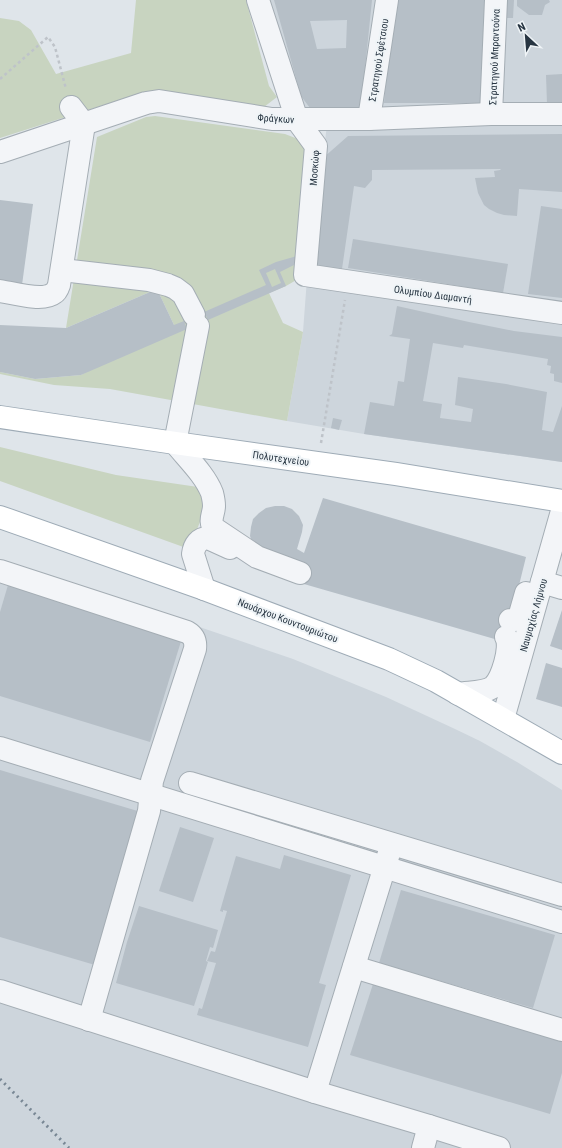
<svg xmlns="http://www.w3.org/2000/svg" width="562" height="1148" font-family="'Roboto Condensed',sans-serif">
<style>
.built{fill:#cdd5dc}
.green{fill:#c8d4c0}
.building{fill:#b6bfc7;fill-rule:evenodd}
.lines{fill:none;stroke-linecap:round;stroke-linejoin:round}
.minor-casing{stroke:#a4adb4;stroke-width:24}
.major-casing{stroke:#9eabb6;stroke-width:24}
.path{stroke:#bec3c9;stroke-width:2.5;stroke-dasharray:3 3;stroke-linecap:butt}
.minor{stroke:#f3f5f8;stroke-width:22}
.major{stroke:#fff;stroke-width:22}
.rail{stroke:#788794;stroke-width:3;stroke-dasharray:2 4;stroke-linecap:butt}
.labels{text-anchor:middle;stroke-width:4;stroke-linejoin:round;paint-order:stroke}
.street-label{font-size:10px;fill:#273542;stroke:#eff4f7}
</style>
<rect width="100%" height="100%" fill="#dfe5ea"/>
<g class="built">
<polygon points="258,0 562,0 562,462 364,434 287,421 303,332 308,265 323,158 329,108 293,108"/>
<polygon points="0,559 293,659 386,697 455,729 480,741 517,762 562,790 562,1148 0,1148"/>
</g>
<g class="green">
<polygon points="136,0 246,0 269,86 277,97 264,107 141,93 0,138 0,18 19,21 31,30 56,74 131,53"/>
<polygon points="155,116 285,134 316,146 305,275 286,286 269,293 283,323 303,332 287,421 110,389 54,385 0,374 0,372 35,379 81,375 174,325 157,289 66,328 97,137 146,117"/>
<polygon points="0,447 116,475 198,487 208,491 202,517 189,549 0,481"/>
</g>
<g class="building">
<path d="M274,0H372L361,108H310L301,96ZM347,20L346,48L317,49L310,21Z"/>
<polygon points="397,0 489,0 482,103 384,103 388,57"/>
<polygon points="500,0 514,0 513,18 499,18"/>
<polygon points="517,0 549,0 550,2 545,5 542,15 529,15 517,6"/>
<polygon points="562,74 562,104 547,104 546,75"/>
<polygon points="562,134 562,192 519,189 517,216 504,215 497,213 489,209 484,205 478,193 475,178 495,177 494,171 500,170 501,169 372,170 372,180 365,188 354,186 342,269 308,265 323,158 348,136"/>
<polygon points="0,200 33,204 22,285 0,282"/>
<polygon points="541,206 562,209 562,298 528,294"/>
<polygon points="353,239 508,264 503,293 348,268"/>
<path d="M297,256L294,265L280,272L286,286L208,320L204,312L266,285L259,270L276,262ZM275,269L281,283L272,287L266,273Z"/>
<polygon points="157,289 174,325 184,321 187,329 81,375 35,379 0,372 0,325 66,328"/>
<polygon points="397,306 469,322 514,331 562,337 562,383 554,381 554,374 550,373 551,366 547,365 548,359 464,345 463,348 433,343 423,401 442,404 440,418 471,422 473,409 455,405 458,377 506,384 547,392 542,430 553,432 562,406 562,462 364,434 370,402 394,406 398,381 404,382 410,339 389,336 392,334"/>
<polygon points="333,418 342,420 339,430 331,428"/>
<polygon points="323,498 526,557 505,642 297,582 253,545 250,536 251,527 253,519 259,513 266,508 275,506 284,506 292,509 299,516 303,525 302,532 297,549 304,553"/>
<polygon points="8,585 182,638 150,742 0,696 0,612"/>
<polygon points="562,610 562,650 550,646"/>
<polygon points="546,663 562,668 562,707 536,699"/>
<polygon points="0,770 141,812 95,965 0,937"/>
<polygon points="180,827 214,838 193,902 159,891"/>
<polygon points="284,855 351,875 319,983 326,985 308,1047 197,1015 199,1008 202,1009 216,963 207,961 211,951 215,952 227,911 223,910 223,912 220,911 236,856 280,869"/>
<polygon points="401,890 555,935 533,1008 379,963"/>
<polygon points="139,906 218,930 213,948 210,947 206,961 208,962 194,1006 116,983 127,942"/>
<polygon points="374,981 562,1036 562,1073 550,1114 350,1055"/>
</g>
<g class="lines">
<g class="minor-casing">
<g id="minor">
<polyline points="258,0 297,120 316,146 305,275 562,313"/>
<polyline points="491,114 496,0"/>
<polyline points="369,119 387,0"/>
<polyline points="0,152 146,103 159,101 272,119 369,119 491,114 562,114"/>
<polyline points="62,270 149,280 168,285 175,288 183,294 194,315"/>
<path d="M0,291C13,293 43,302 54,293C56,292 58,288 59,285L84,124L71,107"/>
<path d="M198,326L175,443C188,459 205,475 212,493C213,497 214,502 214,506C214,514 208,521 215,529L257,557L300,573"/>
<path d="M0,571L187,632C194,636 196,641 195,649L152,781L149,811L89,1020"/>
<polyline points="542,582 562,588"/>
<path d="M204,589L193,554C194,545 199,538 208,538L230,548"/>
<polyline points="510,620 515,620 520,614 526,593"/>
<path d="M458,694C469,692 484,693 493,687C502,679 512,647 506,637"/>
<polyline points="503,719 562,511"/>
<polyline points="0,748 562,922"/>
<polyline points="190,783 562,895"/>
<polyline points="354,967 562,1030"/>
<polyline points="0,991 315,1092 429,1126 499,1148"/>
<polyline points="315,1092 389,853"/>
<polyline points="423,1148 429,1126"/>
</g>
</g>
<g class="major-casing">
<g id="major">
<polyline points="0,417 175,443 396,474 562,501"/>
<polyline points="0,517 204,589 389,659 436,681 562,753"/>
</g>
</g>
<g class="path">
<polyline points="0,79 48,37 55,47 66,89"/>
<polyline points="321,443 345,300"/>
</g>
<use href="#minor" class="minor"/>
<use href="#major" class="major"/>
<polyline class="rail" points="0,1079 69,1148"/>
</g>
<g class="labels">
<g class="street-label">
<text transform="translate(494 57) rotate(-88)" y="4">Στρατηγού Μπραντούνα</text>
<text transform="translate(378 60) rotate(-81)" y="4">Στρατηγού Σφέτσιου</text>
<text transform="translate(276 118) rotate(4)" y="4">Φράγκων</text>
<text transform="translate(314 168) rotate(-86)" y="4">Μοσκώφ</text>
<text transform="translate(433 294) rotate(8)" y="4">Ολυμπίου Διαμαντή</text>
<text transform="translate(281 458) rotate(8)" y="4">Πολυτεχνείου</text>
<text transform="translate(533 615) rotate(-74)" y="4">Ναυμαχίας Λήμνου</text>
<text transform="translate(288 620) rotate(21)" y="4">Ναυάρχου Κουντουριώτου</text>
</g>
</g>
<g transform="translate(526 36) rotate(334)" stroke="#eff4f7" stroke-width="3" paint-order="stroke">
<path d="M0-3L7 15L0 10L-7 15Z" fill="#273542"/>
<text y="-6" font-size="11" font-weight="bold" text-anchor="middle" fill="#273542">N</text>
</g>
</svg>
